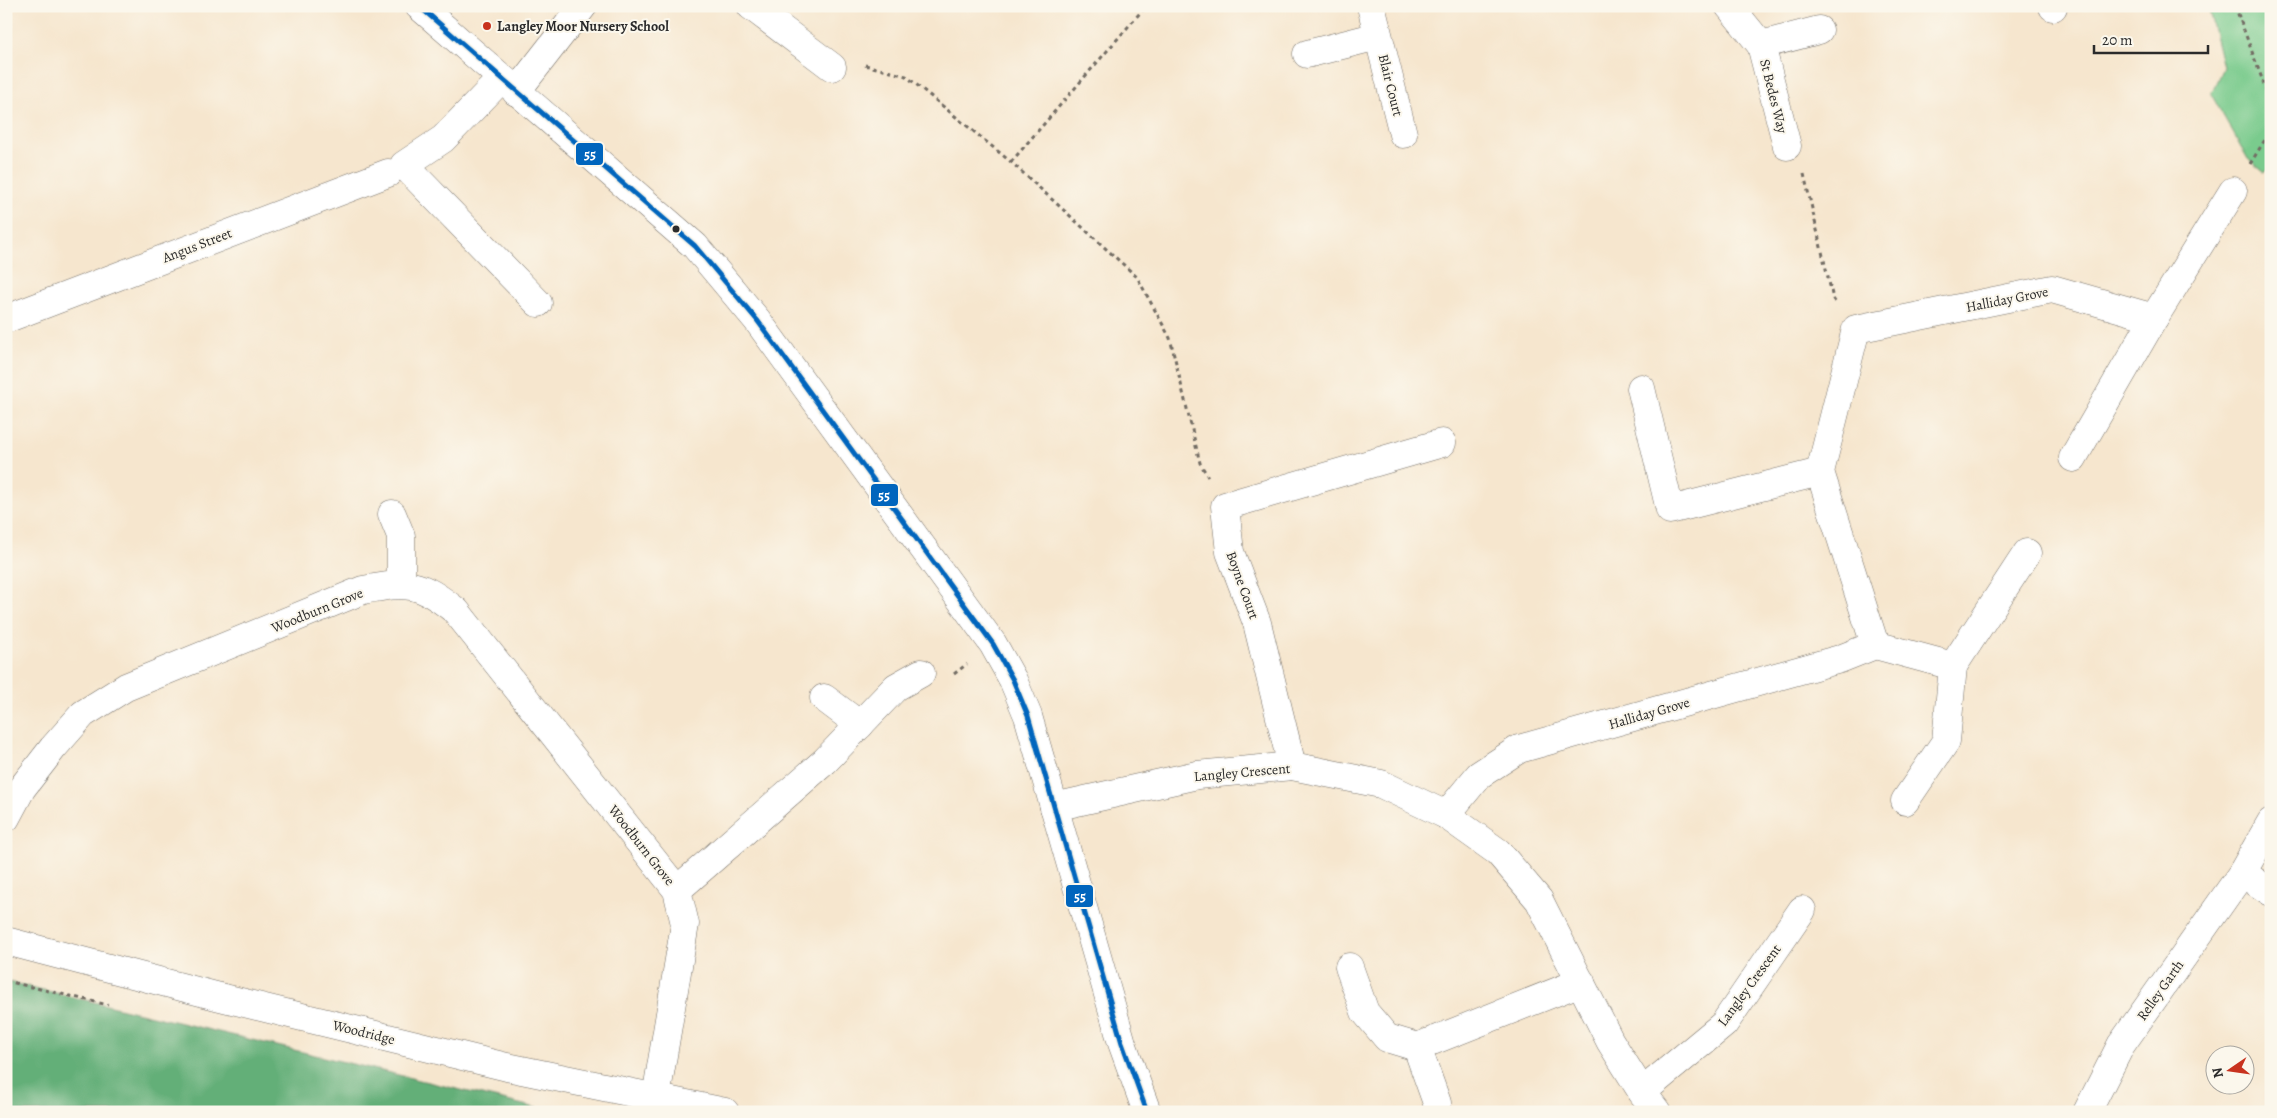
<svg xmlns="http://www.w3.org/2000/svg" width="2277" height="1118" font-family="Alegreya,serif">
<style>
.green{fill:#7acb8d;stroke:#527b5c}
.forest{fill:#63af78;stroke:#476d52}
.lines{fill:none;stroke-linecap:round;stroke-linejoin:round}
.minor-casing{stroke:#726c64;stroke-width:29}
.path{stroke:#726c64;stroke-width:3;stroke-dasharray:4 4;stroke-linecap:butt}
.minor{stroke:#fff;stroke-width:28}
.bus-1-casing{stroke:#fbf7ec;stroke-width:9}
.bus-1{stroke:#0065bd;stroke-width:5}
.poi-dot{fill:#c8321e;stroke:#fbf7ec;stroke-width:2}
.bus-dot{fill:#2b2b2b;stroke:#fbf7ec;stroke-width:2}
.labels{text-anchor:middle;stroke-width:4;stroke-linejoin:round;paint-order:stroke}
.poi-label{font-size:14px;font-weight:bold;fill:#2b2b2b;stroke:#fbf7ec;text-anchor:start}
.street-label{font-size:14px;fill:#2b2b2b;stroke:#fbf7ec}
.line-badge{stroke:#fbf7ec;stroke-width:2}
.badge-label{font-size:14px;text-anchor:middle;font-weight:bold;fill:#fff}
</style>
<rect width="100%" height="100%" fill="#fbf7ec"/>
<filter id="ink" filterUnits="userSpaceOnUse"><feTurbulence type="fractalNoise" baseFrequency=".02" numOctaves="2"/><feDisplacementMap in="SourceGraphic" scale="10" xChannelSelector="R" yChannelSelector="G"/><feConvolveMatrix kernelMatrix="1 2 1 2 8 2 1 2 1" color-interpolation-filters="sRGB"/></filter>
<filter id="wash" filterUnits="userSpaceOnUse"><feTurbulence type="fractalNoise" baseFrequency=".0096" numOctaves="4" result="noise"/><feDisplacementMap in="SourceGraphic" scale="20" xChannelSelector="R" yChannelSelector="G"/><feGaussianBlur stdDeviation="1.12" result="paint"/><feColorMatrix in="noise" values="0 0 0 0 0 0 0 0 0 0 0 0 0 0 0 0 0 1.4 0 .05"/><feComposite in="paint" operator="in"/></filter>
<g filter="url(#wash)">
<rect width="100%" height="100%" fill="#f6e6ce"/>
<polygon class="green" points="2208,6 2271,6 2271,165 2265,173 2248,159 2211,94 2223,67"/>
<polygon class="forest" points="6,981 553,1112 6,1112"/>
</g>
<g filter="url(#ink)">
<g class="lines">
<g class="minor-casing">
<g id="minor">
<polyline points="419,6 695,246 757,320 993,644 1013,680 1028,716 1122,1043 1147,1112"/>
<polyline points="751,6 832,67"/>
<polyline points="1371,6 1403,134"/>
<polyline points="1729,6 1761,45 1787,146"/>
<polyline points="2053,6 2053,7"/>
<polyline points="1761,45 1819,30"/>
<polyline points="1307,54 1378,36"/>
<polyline points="501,79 443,139 404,165 538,303"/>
<polyline points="516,92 583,6"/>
<polyline points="6,319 388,173"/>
<polyline points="1641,388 1670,510 1820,472"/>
<polyline points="2073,458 2154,318"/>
<polyline points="392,514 401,536 401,583"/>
<polyline points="1875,645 1953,666 2027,553"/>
<polyline points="824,698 860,725"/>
<polyline points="1292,766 1257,623 1230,552 1225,506 1442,443"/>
<polyline points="1905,801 1946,741 1953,666"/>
<polyline points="1054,807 1197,775 1292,766 1381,784 1446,815 1498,852 1539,900 1610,1041 1642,1092 1657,1112"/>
<polyline points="1446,815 1479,775 1519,749 1840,659 1875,645 1820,472 1856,329 2052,289 2154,318 2233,191"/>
<path d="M6,818L22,788L53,748L83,714L126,687L363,590C409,582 418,581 456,611L677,890L685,924L656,1097"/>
<polyline points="2242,873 2271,892"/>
<polyline points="677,890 825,761 896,687 921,673"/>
<polyline points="6,941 216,996 507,1067 725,1112"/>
<polyline points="1349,967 1365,1012 1387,1038 1417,1047 1581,982"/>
<polyline points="1417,1047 1437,1103"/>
<polyline points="1642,1092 1724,1024 1802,910"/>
<polyline points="2087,1112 2121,1045 2242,873 2271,822"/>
</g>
</g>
<g class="path">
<polyline points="2235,6 2271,103"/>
<polyline points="865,65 906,76 1011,162 1137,277 1170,338 1200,463 1208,477"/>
<polyline points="1011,162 1146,6"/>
<polyline points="2250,164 2271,130"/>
<polyline points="1804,174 1833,299 1836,303"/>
<polyline points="954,674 967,664"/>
<polyline points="6,981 108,1005"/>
</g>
<use href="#minor" class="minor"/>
<g class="bus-1-casing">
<polyline id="bus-1" points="419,6 695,246 757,320 993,644 1013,680 1028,716 1122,1043 1147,1112"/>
</g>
<use href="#bus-1" class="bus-1"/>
</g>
</g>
<circle class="poi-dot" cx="487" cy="26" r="5"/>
<circle class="bus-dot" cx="676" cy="229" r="4.5"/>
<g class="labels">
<g class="poi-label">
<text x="497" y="31">Langley Moor Nursery School</text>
</g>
<g class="street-label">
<text transform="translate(1391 85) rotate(76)" y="5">Blair Court</text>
<text transform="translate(1774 96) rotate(76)" y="5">St Bedes Way</text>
<text transform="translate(197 245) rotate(-21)" y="5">Angus Street</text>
<text transform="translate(2007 299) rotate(-11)" y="5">Halliday Grove</text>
<text transform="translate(1243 585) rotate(70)" y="5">Boyne Court</text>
<text transform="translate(317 610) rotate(-22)" y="5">Woodburn Grove</text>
<text transform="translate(1649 713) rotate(-16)" y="5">Halliday Grove</text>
<text transform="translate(1242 772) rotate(-5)" y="5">Langley Crescent</text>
<text transform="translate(642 845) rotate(52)" y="5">Woodburn Grove</text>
<text transform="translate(1749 985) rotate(-54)" y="5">Langley Crescent</text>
<text transform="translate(2160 990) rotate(-55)" y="5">Relley Garth</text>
<text transform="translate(364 1032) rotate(14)" y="5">Woodridge</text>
</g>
</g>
<g class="line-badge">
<rect x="575" y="142" width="29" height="24" rx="5" fill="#0065bd"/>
<rect x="870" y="483" width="29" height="24" rx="5" fill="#0065bd"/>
<rect x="1065" y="884" width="29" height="24" rx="5" fill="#0065bd"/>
</g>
<g class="badge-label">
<text x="590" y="159">55</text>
<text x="884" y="500">55</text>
<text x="1080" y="901">55</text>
</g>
<rect width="2277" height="1118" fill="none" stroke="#fbf7ec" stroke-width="25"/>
<g transform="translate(2230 1070) rotate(257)"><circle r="24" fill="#fbf7ec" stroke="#a8a59f"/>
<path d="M0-4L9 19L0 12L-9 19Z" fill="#c8321e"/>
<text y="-8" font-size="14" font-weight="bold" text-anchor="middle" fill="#2b2b2b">N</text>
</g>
<path d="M2094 45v8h114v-8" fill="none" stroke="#2b2b2b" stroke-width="2.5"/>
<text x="2102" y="45" font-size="15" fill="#2b2b2b" stroke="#fbf7ec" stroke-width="4" paint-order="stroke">20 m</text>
</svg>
